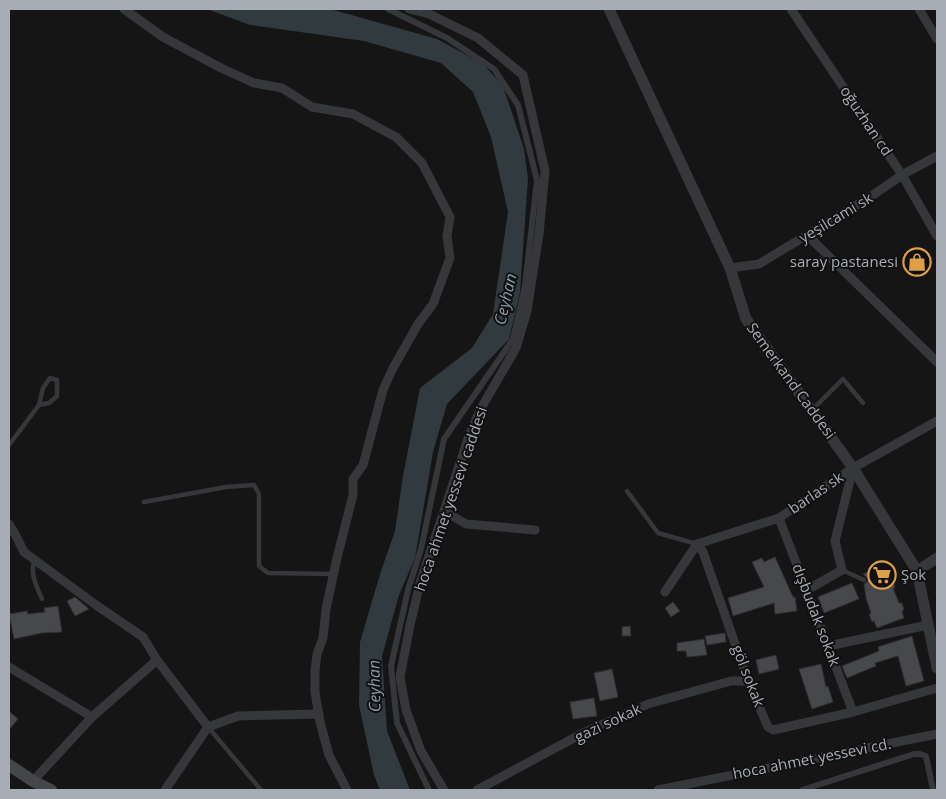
<svg xmlns="http://www.w3.org/2000/svg" width="946" height="799" font-family="'Open Sans',sans-serif">
<style>
.water{fill:#313a3f}
.building{fill:#47484b;stroke:#2f2f32}
.lines{fill:none;stroke-linecap:round;stroke-linejoin:round}
.service{stroke:#36373b;stroke-width:4.5}
.pedestrian{stroke:#36373b;stroke-width:6}
.minor{stroke:#36373b;stroke-width:9}
.tertiary{stroke:#36373b;stroke-width:11}
.secondary{stroke:#44464a;stroke-width:12}
.labels{text-anchor:middle;stroke-width:4;stroke-linejoin:round;paint-order:stroke}
.street-label{font-size:15px;fill:#a8adb5;stroke:#101011}
.poi-label{font-size:15px;fill:#a8adb5;stroke:#101011;text-anchor:end}
.water-label{font-size:16px;font-style:italic;fill:#839bac;stroke:#101011}
</style>
<rect width="100%" height="100%" fill="#151516"/>
<polygon class="water" points="207,9 330,9 437,39 483,64 503,86 524,149 528,178 520,292 509,339 447,404 433,452 415,558 399,595 382,656 387,731 410,790 380,790 374,775 359,705 360,642 381,571 395,531 403,476 420,388 472,348 493,314 508,212 491,137 473,92 441,63 364,41 250,25"/>
<g class="building">
<polygon points="775,557 793,597 795,597 797,611 775,614 774,603 733,616 728,598 764,587 752,562 762,558 764,562"/>
<polygon points="885,564 887,570 891,570 895,588 893,588 899,603 902,603 904,610 902,611 904,618 877,628 874,621 872,622 869,614 871,613 866,598 864,584 867,582 868,579 863,574"/>
<polygon points="852,583 859,599 824,613 818,597"/>
<polygon points="75,597 89,609 75,616 67,601"/>
<polygon points="673,602 680,611 671,617 665,608"/>
<polygon points="58,606 62,632 42,633 14,639 9,614 27,611 28,614 45,612 44,608"/>
<polygon points="630,626 631,636 622,636 622,627"/>
<polygon points="725,633 726,642 707,645 705,636"/>
<polygon points="912,636 924,681 906,686 898,656 875,663 876,666 847,678 842,666 879,651 878,647"/>
<polygon points="704,639 707,655 687,657 686,651 677,651 677,643"/>
<polygon points="776,655 779,669 759,674 756,660"/>
<polygon points="821,664 826,687 828,686 833,702 812,709 799,669"/>
<polygon points="612,669 618,697 600,701 594,673"/>
<polygon points="594,698 597,716 573,719 570,702"/>
<polygon points="9,711 18,719 9,730"/>
</g>
<g class="lines">
<g class="service">
<polyline points="813,409 843,379 863,403"/>
<polyline points="9,445 39,405 43,388 50,378 57,380 57,396 49,403 39,405"/>
<polyline points="627,491 658,533 697,544"/>
<polyline points="144,502 226,487 254,485 259,494 259,566 268,573 333,574"/>
<path d="M35,560C29,573 37,587 42,599"/>
<polyline points="842,570 864,580"/>
<polyline points="208,727 261,790"/>
</g>
<g class="pedestrian">
<polyline points="388,9 447,38 494,69 518,105 537,180 525,286 513,339 444,439 421,549 408,590 391,666 397,723 429,790"/>
<polyline points="802,790 914,754 920,754 926,756 933,790"/>
</g>
<g class="minor">
<polyline points="124,9 163,37 221,68 254,83 282,88 312,107 353,114 396,137 422,163 450,217 447,236 450,258 433,304 418,324 392,370 383,390 363,465 353,479 353,495 337,558 326,609 323,638 317,654 315,671 315,692 320,722 329,755 347,790"/>
<polyline points="409,9 429,14 478,38 523,75 545,171 539,234 527,311 516,348 480,410 469,436 420,583 410,625 400,677 406,710 421,751 444,790"/>
<polyline points="791,9 902,175 937,236"/>
<polyline points="919,9 937,39"/>
<polyline points="807,235 937,362"/>
<polyline points="730,268 759,264 873,195 902,175 937,156"/>
<polyline points="853,468 937,421"/>
<polyline points="444,511 466,524 535,530"/>
<polyline points="779,518 853,712"/>
<polyline points="9,524 15,534 24,552 96,605 143,637 157,660 208,727"/>
<polyline points="697,544 703,552 748,681 768,727 773,730 853,712 937,688"/>
<polyline points="697,544 779,518 853,468 835,541 842,570 807,590"/>
<polyline points="665,592 697,544"/>
<polyline points="828,646 928,625"/>
<polyline points="9,667 92,717"/>
<polyline points="33,781 92,717 157,660"/>
<polyline points="165,790 208,727 238,716 319,714"/>
<polyline points="477,790 585,732 648,704 731,681 748,681"/>
<polyline points="658,790 937,734"/>
</g>
<g class="tertiary">
<polyline points="609,9 730,268 746,319 853,468 917,571 937,668"/>
<polyline points="917,571 937,558"/>
</g>
<polyline class="secondary" points="9,765 33,781 51,790"/>
</g>
<defs>
<g id="shop-ring" transform="scale(1.4375)"><circle r="9.5" fill="#101011" stroke="#dda046" stroke-width="1.5"/><path d="M-5-2.5h2.3a2.7 3.5 0 0 1 5.4 0H5L5.5 6h-11ZM-1.5-2.5h3a1.5 2.3 0 0 0-3 0Z" fill="#dda046"/></g>
<g id="supermarket-ring" transform="scale(1.4375)"><circle r="9.5" fill="#101011" stroke="#dda046" stroke-width="1.5"/><path d="M-6-5.5h2.5l.6 2H6L4.5 2H-2.5L-4.4-4H-6ZM-1.5 3.2a1.3 1.3 0 1 0 .1 0ZM3 3.2a1.3 1.3 0 1 0 .1 0Z" fill="#dda046"/></g>
</defs>
<g fill-rule="evenodd">
<use href="#shop-ring" x="917" y="262"/>
<use href="#supermarket-ring" x="882" y="575"/>
</g>
<g class="labels">
<g class="street-label">
<text transform="translate(866 121) rotate(56)" y="5">oğuzhan cd</text>
<text transform="translate(836 218) rotate(-31)" y="5">yeşilcami sk</text>
<text transform="translate(791 381) rotate(54)" y="5">Semerkand Caddesi</text>
<text transform="translate(816 493) rotate(-34)" y="5">barlas sk</text>
<text transform="translate(451 499) rotate(-71)" y="5">hoca ahmet yessevi caddesi</text>
<text transform="translate(816 615) rotate(69)" y="5">dışbudak sokak</text>
<text transform="translate(748 676) rotate(69)" y="5">göl sokak</text>
<text transform="translate(608 723) rotate(-25)" y="5">gazi sokak</text>
<text transform="translate(812 759) rotate(-11)" y="5">hoca ahmet yessevi cd.</text>
</g>
<g class="poi-label">
<text x="898" y="267">saray pastanesi</text>
<text x="901" y="580" text-anchor="start">Şok</text>
</g>
<g class="water-label">
<text transform="translate(505 299) rotate(-77)" y="6">Ceyhan</text>
<text transform="translate(374 686) rotate(-91)" y="6">Ceyhan</text>
</g>
</g>
<rect width="946" height="799" fill="none" stroke="#a8adb5" stroke-width="20"/>
</svg>
